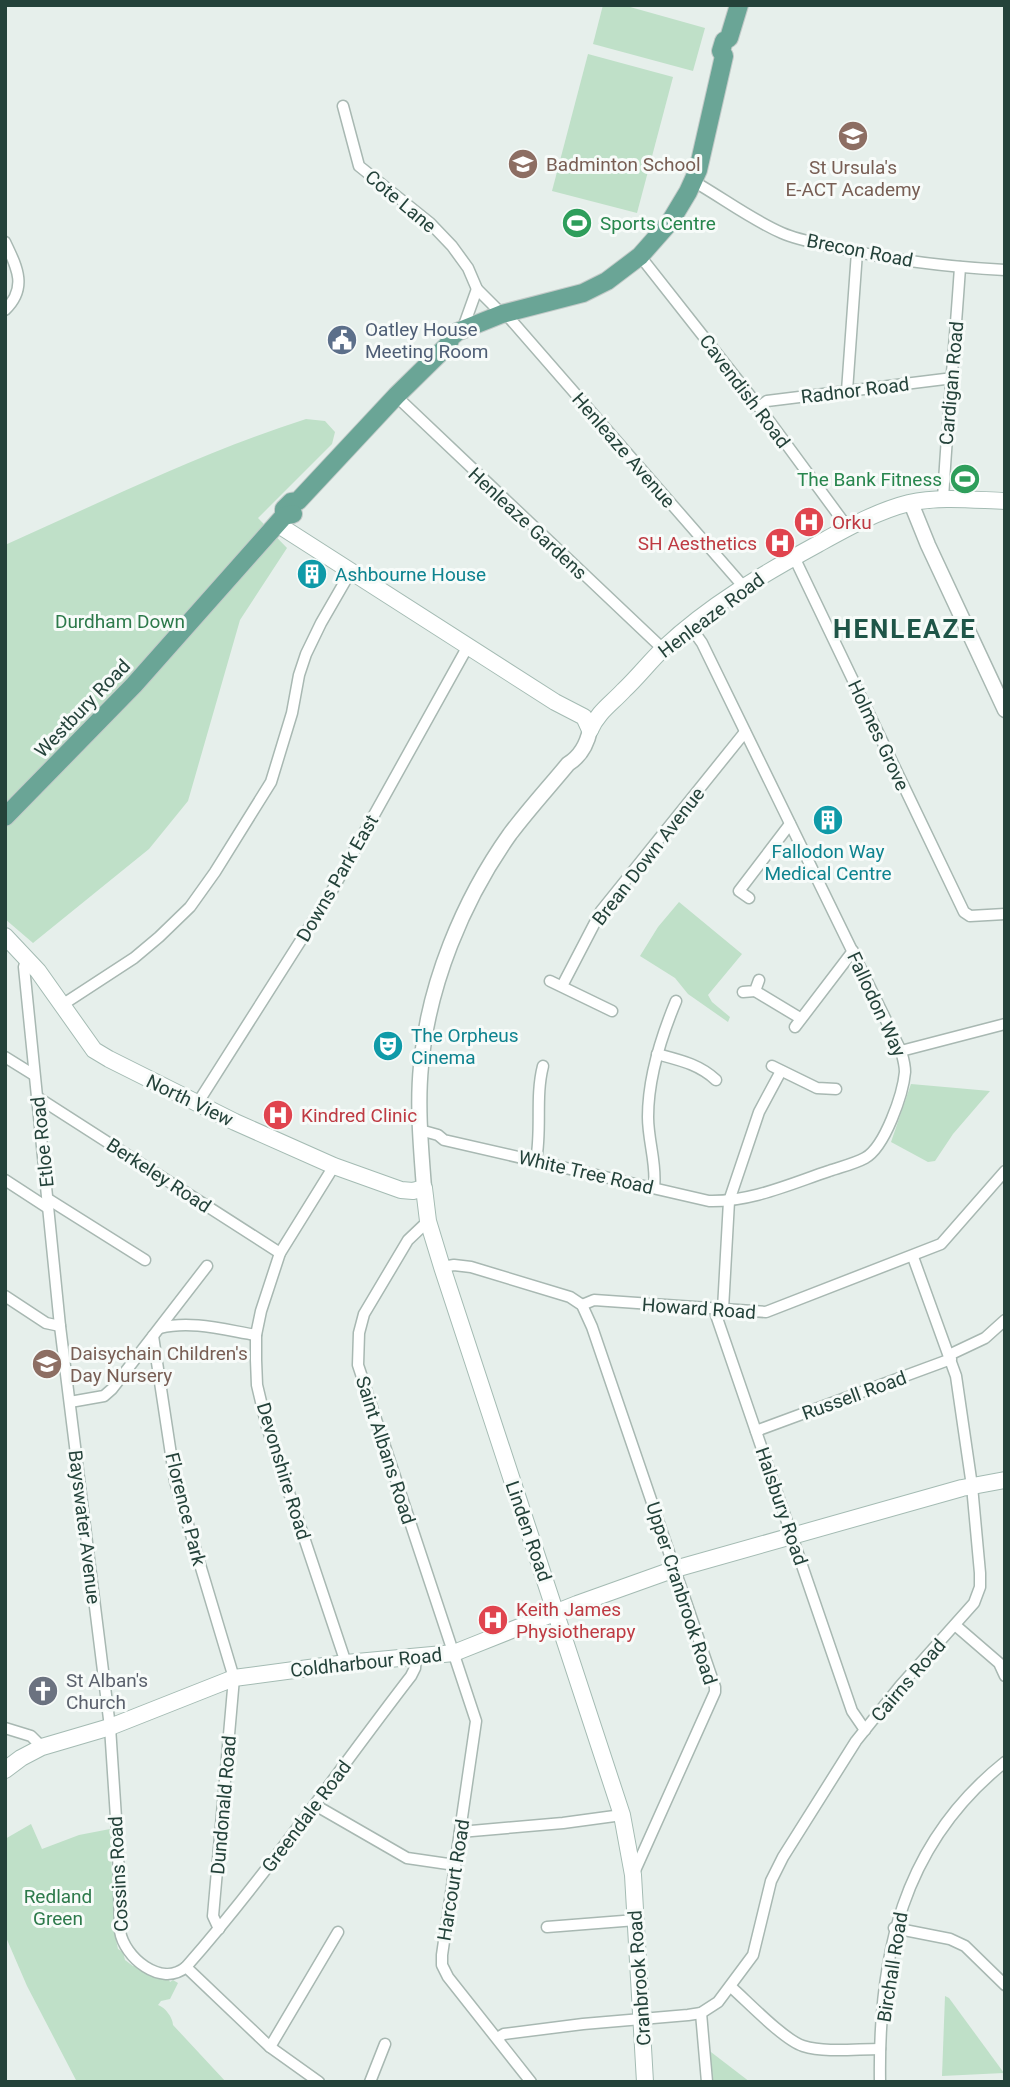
<svg xmlns="http://www.w3.org/2000/svg" width="1010" height="2087" font-family="Roboto,sans-serif">
<style>
.green{fill:#bfe0c8}
.lines{fill:none;stroke-linecap:round;stroke-linejoin:round}
.minor-casing{stroke:#a8b8b2;stroke-width:13}
.tertiary-casing{stroke:#a8b8b2;stroke-width:17}
.secondary-casing{stroke:#a4bbb3;stroke-width:18}
.primary-casing{stroke:#c2cac8;stroke-width:20}
.minor{stroke:#fff;stroke-width:10}
.tertiary{stroke:#fff;stroke-width:14}
.secondary{stroke:#fff;stroke-width:16}
.primary{stroke:#6aa596;stroke-width:18}
.labels{text-anchor:middle;stroke-width:6;stroke-linejoin:round;paint-order:stroke}
.education-label{font-size:19px;fill:#785e54;stroke:#f7fbf9;text-anchor:start}
.street-label{font-size:19px;fill:#24423a;stroke:#f7fbf9}
.leisure-label{font-size:19px;fill:#27864d;stroke:#f7fbf9;text-anchor:start}
.service-label{font-size:19px;fill:#4e5e75;stroke:#f7fbf9;text-anchor:start}
.health-label{font-size:19px;fill:#be3a42;stroke:#f7fbf9;text-anchor:start}
.culture-label{font-size:19px;fill:#0d838f;stroke:#f7fbf9;text-anchor:start}
.park-label{font-size:19px;fill:#2d7a4b;stroke:#f7fbf9}
.worship-label{font-size:19px;fill:#5b616d;stroke:#f7fbf9;text-anchor:start}
.district-label{font-size:26px;font-weight:bold;letter-spacing:2px;fill:#1f5548;stroke:#f7fbf9}
</style>
<rect width="100%" height="100%" fill="#e6efeb"/>
<g class="green">
<polygon points="603,5 623,5 705,28 693,71 593,44"/>
<polygon points="588,54 673,77 637,213 552,191"/>
<path d="M306,419L325,421L335,432L332,444L258,518L287,548L240,620L188,801L149,849L33,943L5,919V545C104,501 202,452 306,419Z"/>
<polygon points="679,902 742,954 708,995 712,1002 730,1017 728,1022 688,994 675,978 640,956 658,927"/>
<polygon points="911,1084 990,1091 953,1134 935,1161 928,1162 891,1142"/>
<path d="M31,1824L42,1849L79,1835L110,1829C112,1855 111,1881 115,1905C117,1920 114,1934 118,1949L123,1952L125,1960L133,1966H140L169,1980L170,1982L173,1980L178,1983L170,1999L161,2001L158,2005C165,2007 173,2018 173,2025L226,2082H77L27,1986L5,1935V1839Z"/>
<polygon points="945,1996 949,1998 1004,2073 942,2076"/>
<polygon points="707,2049 750,2082 711,2082"/>
</g>
<g class="lines">
<g class="minor-casing">
<g id="minor">
<polyline points="343,106 359,166 430,223 452,246 468,268 477,289 502,314"/>
<path d="M693,181C723,198 750,219 782,233C798,240 816,243 834,247C890,260 948,267 1005,270"/>
<path d="M5,242C17,267 28,288 5,310"/>
<polyline points="640,256 759,407 848,528"/>
<polyline points="505,313 743,586"/>
<polyline points="463,328 477,289"/>
<polyline points="847,391 857,252"/>
<polyline points="396,396 663,649"/>
<polyline points="759,407 767,401 953,378"/>
<path d="M943,500C947,422 955,345 960,267"/>
<polyline points="794,557 964,912 970,916 1005,914"/>
<polyline points="749,898 739,891 790,824"/>
<path d="M27,957L24,967L60,1326L110,1727L118,1848L120,1931C124,1957 161,1988 186,1967C267,1875 336,1773 411,1676L415,1668L416,1658"/>
<polyline points="550,981 612,1011"/>
<polyline points="562,986 601,911 745,732"/>
<polyline points="755,991 800,1018"/>
<polyline points="743,992 755,991 759,980"/>
<polyline points="62,1005 134,958 159,937 190,907 215,872 271,782 292,713 299,675 306,654 321,623 351,571"/>
<polyline points="795,1027 853,951"/>
<polyline points="901,1051 1005,1024"/>
<path d="M657,1054C679,1060 699,1064 716,1080"/>
<polyline points="5,1057 34,1075"/>
<polyline points="772,1066 817,1088 836,1089"/>
<polyline points="37,1097 280,1253"/>
<polyline points="197,1104 329,896 468,646"/>
<path d="M420,1130L438,1135L444,1140L709,1201C751,1202 790,1184 829,1171C840,1167 854,1164 865,1158C885,1147 903,1094 905,1072C905,1064 903,1058 901,1051L702,643L690,626"/>
<path d="M536,1160C542,1129 535,1097 543,1066"/>
<polyline points="334,1166 280,1253 261,1311 256,1335 256,1360 257,1385 267,1427 346,1663"/>
<polyline points="5,1180 48,1208"/>
<path d="M654,1187C657,1165 648,1141 648,1117C648,1077 661,1037 676,1001"/>
<polyline points="48,1199 145,1260"/>
<polyline points="428,1221 408,1240 364,1314 359,1333 358,1365 476,1721 442,1955 442,1965 448,1977 531,2082"/>
<polyline points="442,1267 454,1265 471,1267 570,1297 582,1305 592,1327 715,1687 715,1692 633,1875"/>
<polyline points="5,1296 46,1323 60,1326"/>
<polyline points="582,1305 594,1300 766,1312 941,1244 1005,1171"/>
<polyline points="716,1308 716,1315 852,1711 865,1730"/>
<polyline points="723,1309 729,1201 759,1112 781,1071"/>
<path d="M160,1328C191,1320 225,1330 256,1335"/>
<polyline points="153,1336 175,1481 234,1678 213,1916 219,1929"/>
<polyline points="949,1355 985,1338 1005,1320"/>
<polyline points="70,1402 104,1396 112,1389 207,1266"/>
<polyline points="756,1431 951,1359"/>
<polyline points="955,1625 999,1663 1005,1676"/>
<polyline points="5,1728 31,1736 42,1747"/>
<polyline points="315,1805 407,1858 455,1865"/>
<polyline points="460,1832 563,1823 622,1815"/>
<polyline points="547,1927 636,1920"/>
<polyline points="894,1928 950,1939 965,1946 1005,1985"/>
<polyline points="186,1967 270,2047 319,2082"/>
<path d="M731,1987C747,2001 784,2040 803,2046C826,2053 855,2049 880,2049"/>
<polyline points="701,2013 707,2082"/>
<polyline points="497,2038 504,2034 583,2024 688,2015 701,2013 718,2002 753,1955 771,1881 783,1857 856,1741 900,1686 974,1603 980,1587 980,1573 972,1486 956,1376 913,1257"/>
<polyline points="270,2047 338,1932"/>
<polyline points="370,2082 385,2044"/>
<path d="M880,2082C878,1956 902,1844 1005,1762"/>
</g>
</g>
<g class="tertiary-casing">
<g id="tertiary">
<polyline points="911,503 928,545 1005,710"/>
<path d="M424,1188C421,1148 417,1106 421,1066C428,985 463,900 510,834C528,810 549,787 568,764C581,756 587,744 590,730"/>
</g>
</g>
<g class="secondary-casing">
<g id="secondary">
<polyline points="277,524 555,702 584,717 590,730"/>
<path d="M590,730C598,712 611,704 624,690C638,677 650,661 664,648C710,605 763,574 818,544C847,528 877,511 909,503C940,496 974,500 1005,501"/>
<polyline points="5,936 38,971 94,1050 109,1059 235,1122 334,1166 401,1190 413,1191 424,1188 428,1221 442,1267 622,1815 633,1875 645,2082"/>
<polyline points="5,1770 21,1758 42,1747 110,1727 234,1678 346,1663 454,1653 577,1604 675,1569 962,1488 1005,1480"/>
</g>
</g>
<g class="primary-casing">
<g id="primary">
<polyline points="284,516 284,509 291,502 298,501 396,396 448,345 451,337 457,332 502,314 583,293 607,281 640,256 670,222 688,192 698,170 724,56 721,51 724,41 729,38 739,5"/>
<polyline points="5,817 134,685 284,516 293,514"/>
</g>
</g>
<use href="#minor" class="minor"/>
<use href="#tertiary" class="tertiary"/>
<use href="#secondary" class="secondary"/>
<use href="#primary" class="primary"/>
</g>
<defs>
<g id="school-disc" transform="scale(1.575)"><circle r="9.5" fill="#8d6e63" stroke="#f7fbf9"/><path d="M0-5L7-2L0 1L-7-2ZM-4 1L0 2.5L4 1V4Q0 6-4 4Z" fill="#fff"/></g>
<g id="stadium-disc" transform="scale(1.575)"><circle r="9.5" fill="#2e9e5b" stroke="#f7fbf9"/><path d="M0-5a6.5 5 0 1 0 0 10a6.5 5 0 1 0 0-10ZM-3.5-1.8h7v3.6h-7Z" fill="#fff"/></g>
<g id="civic-disc" transform="scale(1.575)"><circle r="9.5" fill="#5c6f8a" stroke="#f7fbf9"/><path d="M-.6-6.5H3V-4.5H.6V-3L4-1V1h2V6H-6V1h2V-1L-.6-3ZM-1.2 2.5V6h2.4V2.5Z" fill="#fff"/></g>
<g id="hospital-disc" transform="scale(1.575)"><circle r="9.5" fill="#e0444e" stroke="#f7fbf9"/><path d="M-5-5h3v3.5h4V-5h3V5h-3V1.5h-4V5h-3Z" fill="#fff"/></g>
<g id="building-disc" transform="scale(1.575)"><circle r="9.5" fill="#0f9aa8" stroke="#f7fbf9"/><path d="M-4-6H4V6H1V3H-1V6H-4ZM-2.5-4.3h1.7v1.8h-1.7ZM.8-4.3h1.7v1.8H.8ZM-2.5-1h1.7V.8h-1.7ZM.8-1h1.7V.8H.8Z" fill="#fff"/></g>
<g id="theatre-disc" transform="scale(1.575)"><circle r="9.5" fill="#0f9aa8" stroke="#f7fbf9"/><path d="M-5-5.5Q0-4 5-5.5V0Q5 5 0 6Q-5 5-5 0ZM-3.3-2.5H-1v1.5H-3.3ZM1-2.5H3.3v1.5H1ZM-2.8 1Q0 5.5 2.8 1Z" fill="#fff"/></g>
<g id="church-disc" transform="scale(1.575)"><circle r="9.5" fill="#6b7280" stroke="#f7fbf9"/><path d="M-1.2-6h2.4v3.5h3.3v2.4h-3.3V6h-2.4V-.1h-3.3v-2.4h3.3Z" fill="#fff"/></g>
</defs>
<g fill-rule="evenodd">
<use href="#school-disc" x="853" y="136"/>
<use href="#school-disc" x="523" y="164"/>
<use href="#stadium-disc" x="577" y="223"/>
<use href="#civic-disc" x="342" y="340"/>
<use href="#stadium-disc" x="965" y="479"/>
<use href="#hospital-disc" x="809" y="522"/>
<use href="#hospital-disc" x="780" y="543"/>
<use href="#building-disc" x="312" y="574"/>
<use href="#building-disc" x="828" y="820"/>
<use href="#theatre-disc" x="388" y="1046"/>
<use href="#hospital-disc" x="278" y="1115"/>
<use href="#school-disc" x="47" y="1364"/>
<use href="#hospital-disc" x="493" y="1620"/>
<use href="#church-disc" x="43" y="1691"/>
</g>
<g class="labels">
<g class="education-label">
<text x="546" y="171">Badminton School</text>
<text x="853" y="174" text-anchor="middle">St Ursula's<tspan x="853" dy="22">E-ACT Academy</tspan></text>
<text x="70" y="1360">Daisychain Children's<tspan x="70" dy="22">Day Nursery</tspan></text>
</g>
<g class="street-label">
<text transform="translate(401 201) rotate(40)" y="7">Cote Lane</text>
<text transform="translate(860 250) rotate(11)" y="7">Brecon Road</text>
<text transform="translate(951 383) rotate(-85)" y="7">Cardigan Road</text>
<text transform="translate(855 390) rotate(-7)" y="7">Radnor Road</text>
<text transform="translate(745 391) rotate(53)" y="7">Cavendish Road</text>
<text transform="translate(624 450) rotate(49)" y="7">Henleaze Avenue</text>
<text transform="translate(528 523) rotate(43)" y="7">Henleaze Gardens</text>
<text transform="translate(711 615) rotate(-37)" y="7">Henleaze Road</text>
<text transform="translate(82 708) rotate(-46)" y="7">Westbury Road</text>
<text transform="translate(879 735) rotate(65)" y="7">Holmes Grove</text>
<text transform="translate(648 856) rotate(-52)" y="7">Brean Down Avenue</text>
<text transform="translate(337 878) rotate(-60)" y="7">Downs Park East</text>
<text transform="translate(877 1004) rotate(65)" y="7">Fallodon Way</text>
<text transform="translate(190 1100) rotate(26)" y="7">North View</text>
<text transform="translate(42 1142) rotate(-96)" y="7">Etloe Road</text>
<text transform="translate(586 1172) rotate(13)" y="7">White Tree Road</text>
<text transform="translate(159 1175) rotate(33)" y="7">Berkeley Road</text>
<text transform="translate(699 1308) rotate(4)" y="7">Howard Road</text>
<text transform="translate(854 1395) rotate(-20)" y="7">Russell Road</text>
<text transform="translate(386 1450) rotate(72)" y="7">Saint Albans Road</text>
<text transform="translate(284 1471) rotate(73)" y="7">Devonshire Road</text>
<text transform="translate(782 1506) rotate(71)" y="7">Halsbury Road</text>
<text transform="translate(186 1509) rotate(76)" y="7">Florence Park</text>
<text transform="translate(85 1527) rotate(83)" y="7">Bayswater Avenue</text>
<text transform="translate(529 1531) rotate(71)" y="7">Linden Road</text>
<text transform="translate(682 1593) rotate(72)" y="7">Upper Cranbrook Road</text>
<text transform="translate(366 1662) rotate(-6)" y="7">Coldharbour Road</text>
<text transform="translate(908 1680) rotate(-49)" y="7">Cairns Road</text>
<text transform="translate(223 1805) rotate(-85)" y="7">Dundonald Road</text>
<text transform="translate(306 1816) rotate(-53)" y="7">Greendale Road</text>
<text transform="translate(118 1874) rotate(-93)" y="7">Cossins Road</text>
<text transform="translate(453 1880) rotate(-81)" y="7">Harcourt Road</text>
<text transform="translate(892 1967) rotate(-81)" y="7">Birchall Road</text>
<text transform="translate(639 1978) rotate(-94)" y="7">Cranbrook Road</text>
</g>
<g class="leisure-label">
<text x="600" y="230">Sports Centre</text>
<text x="942" y="486" text-anchor="end">The Bank Fitness</text>
</g>
<g class="service-label">
<text x="365" y="336">Oatley House<tspan x="365" dy="22">Meeting Room</tspan></text>
</g>
<g class="health-label">
<text x="832" y="529">Orku</text>
<text x="757" y="550" text-anchor="end">SH Aesthetics</text>
<text x="301" y="1122">Kindred Clinic</text>
<text x="516" y="1616">Keith James<tspan x="516" dy="22">Physiotherapy</tspan></text>
</g>
<g class="culture-label">
<text x="335" y="581">Ashbourne House</text>
<text x="828" y="858" text-anchor="middle">Fallodon Way<tspan x="828" dy="22">Medical Centre</tspan></text>
<text x="411" y="1042">The Orpheus<tspan x="411" dy="22">Cinema</tspan></text>
</g>
<g class="park-label">
<text x="120" y="628">Durdham Down</text>
<text x="58" y="1903">Redland<tspan x="58" dy="22">Green</tspan></text>
</g>
<g class="worship-label">
<text x="66" y="1687">St Alban's<tspan x="66" dy="22">Church</tspan></text>
</g>
<g class="district-label">
<text x="905" y="638">HENLEAZE</text>
</g>
</g>
<rect width="1010" height="2087" fill="none" stroke="#24423a" stroke-width="14"/>
</svg>
